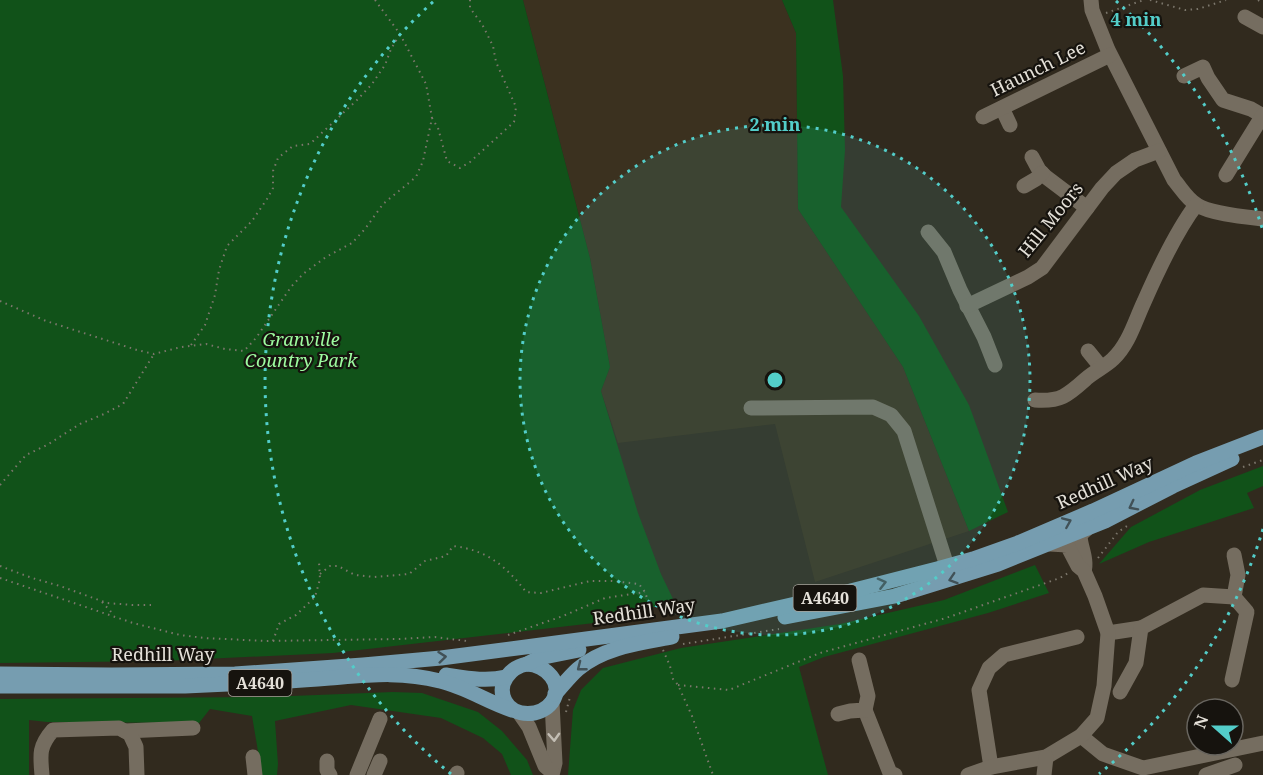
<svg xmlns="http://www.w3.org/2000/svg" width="1263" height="775" font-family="'Noto Serif',serif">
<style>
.built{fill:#3b311f}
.green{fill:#115219}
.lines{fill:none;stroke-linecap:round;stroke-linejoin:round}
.path{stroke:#7c776c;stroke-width:2;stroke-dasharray:1.5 4.5;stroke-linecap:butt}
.minor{stroke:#756d60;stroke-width:15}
.major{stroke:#769db0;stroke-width:15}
.oneway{stroke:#415157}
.oneway2{stroke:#c3beb4}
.ring{fill:none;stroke:#53cdc9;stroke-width:3;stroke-dasharray:3 6}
.labels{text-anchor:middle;stroke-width:4.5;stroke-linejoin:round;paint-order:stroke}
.shield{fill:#16130e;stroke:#a6a29b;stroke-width:1.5}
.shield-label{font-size:16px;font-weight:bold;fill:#e4e0d8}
.street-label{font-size:18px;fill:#e4e0d8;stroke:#16130e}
.park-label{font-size:18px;font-style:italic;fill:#9dfb9f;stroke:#16130e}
.centre{fill:#53cdc9;stroke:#16130e;stroke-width:3}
.ring-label{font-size:18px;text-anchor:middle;font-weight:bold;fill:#53cdc9;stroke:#16130e;stroke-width:4.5;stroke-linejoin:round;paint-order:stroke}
</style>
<rect width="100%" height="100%" fill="#312a1e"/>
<polygon class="built" points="523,0 782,0 796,33 798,209 903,367 969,531 815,582 775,424 618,443 601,391 610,367 590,258"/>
<g class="green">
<polygon points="0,0 523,0 590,258 610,367 601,391 638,513 661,574 674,601 603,622 333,653 162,661 0,663"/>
<polygon points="782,0 833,0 843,76 845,150 841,207 919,316 969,405 1008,512 969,531 903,367 798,209 796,33"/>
<polygon points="1263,466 1263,486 1247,493 1254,508 1149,542 1099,564 1131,527 1200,490"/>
<polygon points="1035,565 1049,593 988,613 824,657 799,667 828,775 568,775 573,710 581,690 603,668 681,648 840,624 944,600"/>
<polygon points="393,692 422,693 478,712 502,731 527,760 533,775 511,775 502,754 483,738 441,718 351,705 275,721 278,764 277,775 262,775 252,716 210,709 199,723 47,722 29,720 29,775 0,775 0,699 266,697"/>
</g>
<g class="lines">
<g class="path">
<polyline points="375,0 400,34 426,84 432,118"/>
<polyline points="1150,0 1185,10 1198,9 1226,0"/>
<polyline points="1258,0 1263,3"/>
<polyline points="1106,13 1144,0"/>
<polyline points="0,301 46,321 137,350 154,354 181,347 206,344 225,349 244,351 256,338 291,287 303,274 326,257 352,243 365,229 383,204 416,177 423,161 432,118 438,128 447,161 460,168 470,162 514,122 516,107 496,62 493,46 482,24 470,8 470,0"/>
<polyline points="191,345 205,325 215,295 219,270 227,246 252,221 267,199 273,188 273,171 278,158 293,146 310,144 357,100 372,84 385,65 391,49 400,34"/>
<polyline points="1243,467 1263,460"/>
<polyline points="0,485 26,455 47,445 80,424 104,414 123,404 154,354"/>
<polyline points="1098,558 1118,532 1130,524"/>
<polyline points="0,566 32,578 60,586 107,603 133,605 151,605"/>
<path d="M320,574L330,566H338L355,575L374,577L409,574L425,561L446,556L453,546C487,550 506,566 526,592L541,593L590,581H612L639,584L645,592L654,619"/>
<polyline points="0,578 133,623 180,635 204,638 266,641 399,639 435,637 467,641"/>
<polyline points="102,602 114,615"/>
<polyline points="508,635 563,616 605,598 645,592"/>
<polyline points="273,641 279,624 296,615 315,597 320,579 319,562"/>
<polyline points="683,644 779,629"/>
<polyline points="663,650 670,666 673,679 678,685 692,716 713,775"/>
<polyline points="678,685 729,690 820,653 946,618 1060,578 1068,573"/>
<polyline points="566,712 570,697"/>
</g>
<g class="minor">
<path d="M1091,0L1092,10L1108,50L1174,180C1181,188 1187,199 1197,205C1211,214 1246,217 1263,219"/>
<polyline points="1245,17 1263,27"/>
<polyline points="1184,76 1203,67 1208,78 1223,100 1251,109 1263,116"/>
<polyline points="1002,108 1010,125"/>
<polyline points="983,117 1110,55"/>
<polyline points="1032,157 1039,170 1046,177 1087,208"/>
<polyline points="1226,175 1263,115"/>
<polyline points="1024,186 1036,179 1042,173"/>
<polyline points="928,232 944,252 960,290 984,337 995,365"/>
<polyline points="967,306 1028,277 1042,268 1102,188 1116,173 1135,160 1159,151"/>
<polyline points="1088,351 1101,367"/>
<path d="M1035,400C1061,402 1068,395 1087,378C1095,371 1106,366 1113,359C1129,344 1135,321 1144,302C1158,270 1175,233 1196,205"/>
<polyline points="751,408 873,407 891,415 904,431 947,566"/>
<path d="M1084,571C1088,558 1078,542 1081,535C1082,533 1087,529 1089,527"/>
<polyline points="1108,633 1141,628"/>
<polyline points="1232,680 1247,612 1234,597 1238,575 1234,555"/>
<polyline points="1120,692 1136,663 1141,628 1203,595 1234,597"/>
<polyline points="552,702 555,763 552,775"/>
<polyline points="865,710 890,773 895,775"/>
<polyline points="520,714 529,727 545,766 552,772"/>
<polyline points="838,714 850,711 865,710 868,696 859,660"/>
<polyline points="125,731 193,728"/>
<polyline points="1081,736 1103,754 1143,768 1263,743"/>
<polyline points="253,757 255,775"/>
<polyline points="327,761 327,770 330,775"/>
<polyline points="991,767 979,690 989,668 1004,655 1077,637"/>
<path d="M42,775C40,754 39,746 53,730L119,728L130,734L136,747L137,775"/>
<polyline points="357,775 380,719"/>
<polyline points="374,775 380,761"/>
<polyline points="456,775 457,773"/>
<polyline points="968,775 991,767 1046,757 1081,736 1097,718 1104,686 1108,633 1095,596 1084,571 1078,566 1067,545 1050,544"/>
<polyline points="1044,775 1046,757"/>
<polyline points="1206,775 1235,765"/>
</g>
<g class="major">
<polyline points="785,617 895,596 998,564 1105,521 1173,486 1232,459"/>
<path d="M527,664C545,665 565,683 552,702C541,717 514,718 505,701C496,683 511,667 527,664Z"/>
<polyline points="527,664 539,658 579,650"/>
<polyline points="0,674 111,675 235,674 363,665 441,658 541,645 722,621 839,594 937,569 973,559 1018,543 1093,511 1196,463 1263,437"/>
<path d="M446,675C466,678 486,682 506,677"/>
<path d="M252,683C278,682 304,680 330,678C368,675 402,671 440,681C466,687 487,702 512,710"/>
<polyline points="0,686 185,686 228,684"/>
<path d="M555,694C563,685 570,676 578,669C604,647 640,643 672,637"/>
</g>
</g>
<defs><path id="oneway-chevron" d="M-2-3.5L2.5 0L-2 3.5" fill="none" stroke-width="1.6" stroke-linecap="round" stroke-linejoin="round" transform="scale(1.5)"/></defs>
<g class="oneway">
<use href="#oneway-chevron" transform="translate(1133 506) rotate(153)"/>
<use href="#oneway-chevron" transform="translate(1067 522) rotate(-23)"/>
<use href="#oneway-chevron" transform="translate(953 579) rotate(162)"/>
<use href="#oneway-chevron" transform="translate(882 583) rotate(-14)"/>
<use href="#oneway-chevron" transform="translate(442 657) rotate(-6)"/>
<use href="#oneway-chevron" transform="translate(581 667) rotate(142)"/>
</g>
<use class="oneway2" href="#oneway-chevron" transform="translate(554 737) rotate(87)"/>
<circle cx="775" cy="380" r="255" fill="#53cdc9" fill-opacity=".12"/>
<g class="ring">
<circle cx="775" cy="380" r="255"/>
<path d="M1263 529A510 510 0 0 1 1099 774M451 774A510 510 0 0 1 434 1M1116 1A510 510 0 0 1 1263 231"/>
</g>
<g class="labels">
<g class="shield">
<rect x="793.5" y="585" width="63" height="26" rx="4.5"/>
<rect x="228.5" y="670" width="63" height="26" rx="4.5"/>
</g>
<g class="shield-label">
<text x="825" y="604">A4640</text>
<text x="260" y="689">A4640</text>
</g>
<g class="street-label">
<text transform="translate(1038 69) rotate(-26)" y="6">Haunch Lee</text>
<text transform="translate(1051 220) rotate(-51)" y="6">Hill Moors</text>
<text transform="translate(1105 483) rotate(-24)" y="6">Redhill Way</text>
<text transform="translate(644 612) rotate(-8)" y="6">Redhill Way</text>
<text x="163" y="661">Redhill Way</text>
</g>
<g class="park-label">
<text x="301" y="346">Granville<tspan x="301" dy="21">Country Park</tspan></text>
</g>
</g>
<circle cx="775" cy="380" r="9" class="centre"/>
<g class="ring-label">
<text x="1136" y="26">4 min</text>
<text x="775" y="131">2 min</text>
</g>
<g transform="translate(1215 727) rotate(291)"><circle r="28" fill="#16130e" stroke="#68655f" stroke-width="1.5"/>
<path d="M0-4.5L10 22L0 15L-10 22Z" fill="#53cdc9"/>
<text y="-9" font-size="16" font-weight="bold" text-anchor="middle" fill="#e4e0d8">N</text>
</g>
</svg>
